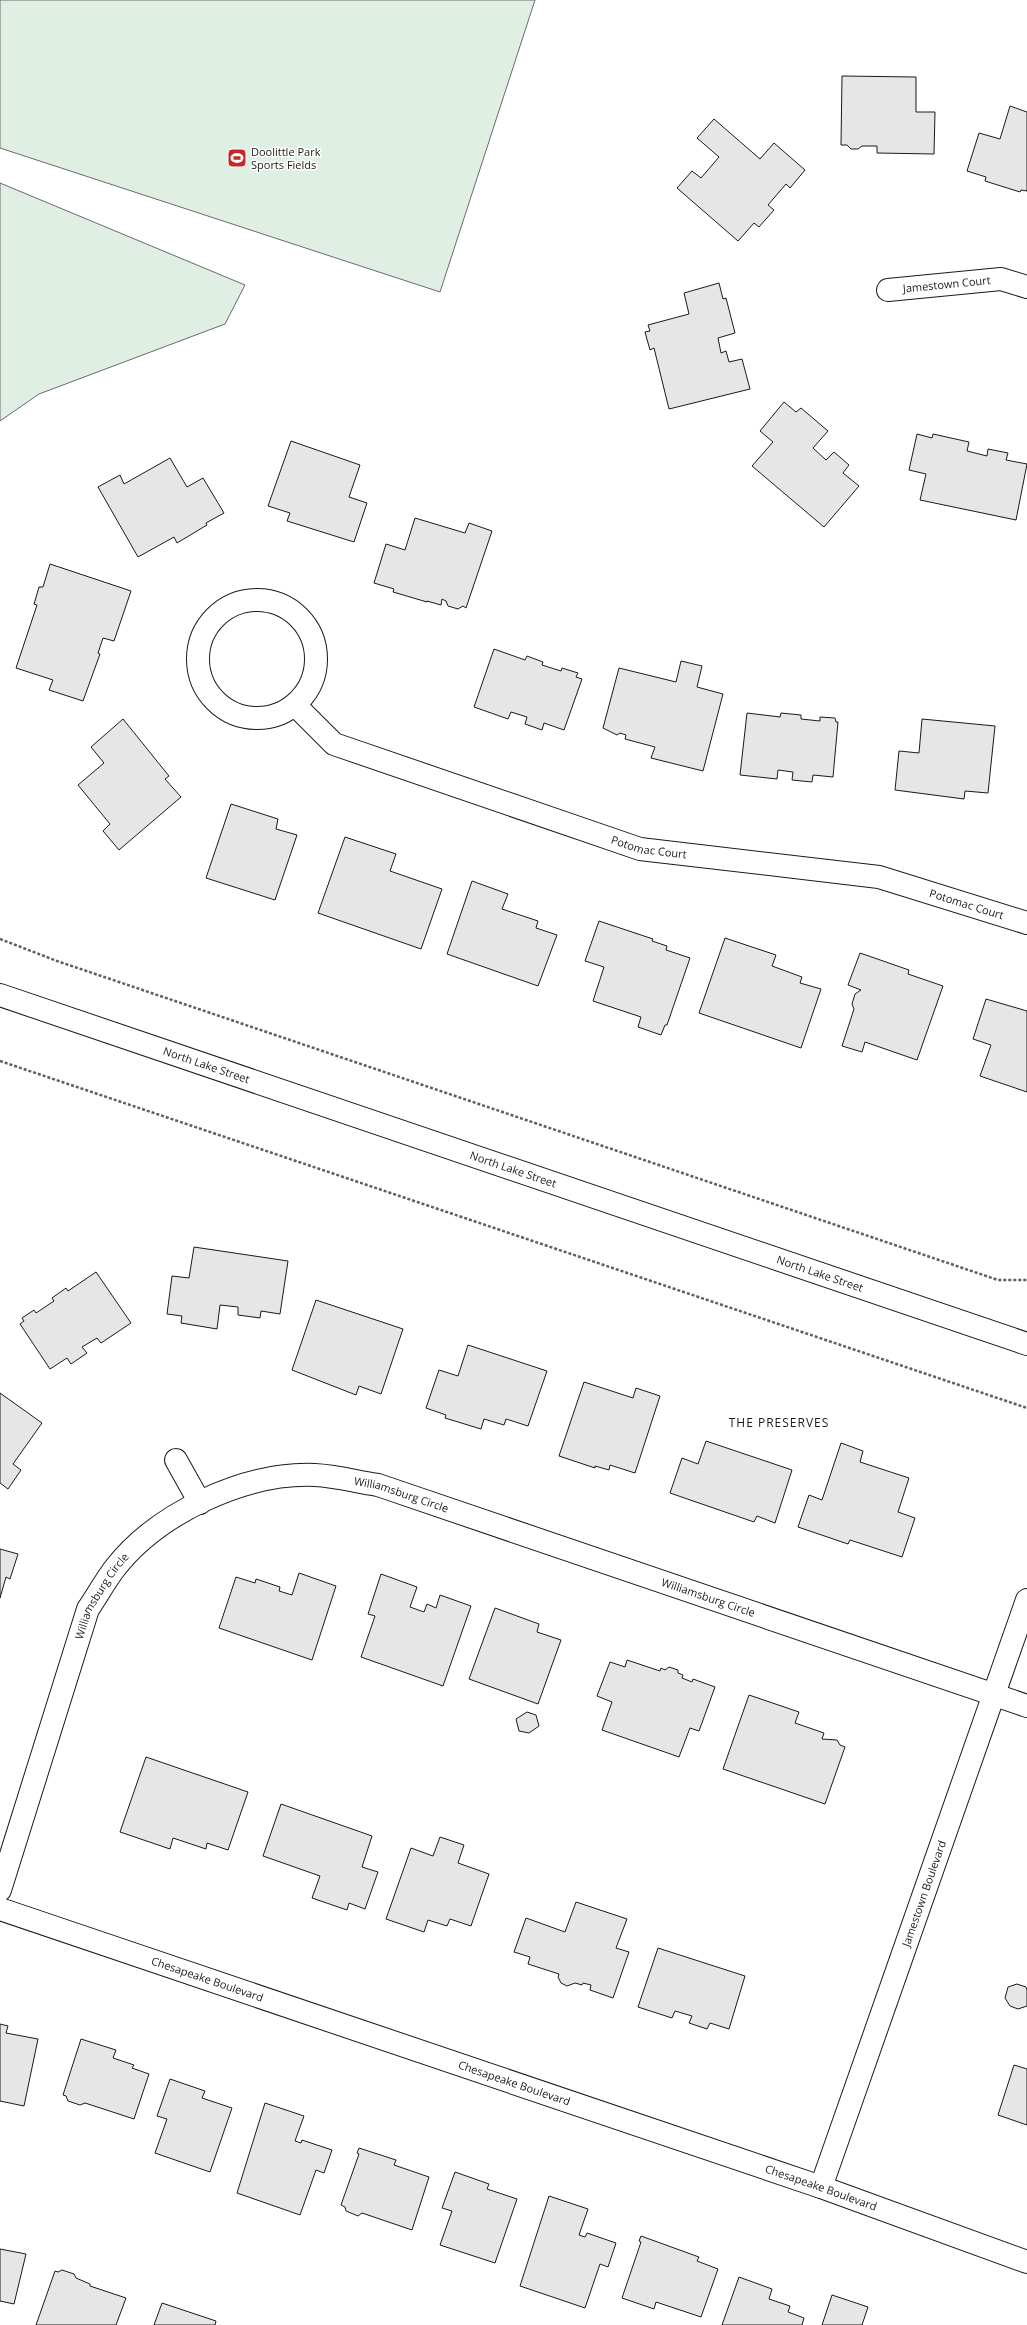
<svg xmlns="http://www.w3.org/2000/svg" width="1027" height="2325" font-family="'Open Sans',sans-serif">
<style>
.green{fill:#e0efe3;stroke:#6a6a6a}
.building{fill:#e6e6e6;stroke:#1a1a1a}
.lines{fill:none;stroke-linecap:round;stroke-linejoin:round}
.street-casing{stroke:#1a1a1a;stroke-width:24}
.secondary-casing{stroke:#1a1a1a;stroke-width:24}
.path{stroke:#5f5f5f;stroke-width:2.5;stroke-dasharray:3 2;stroke-linecap:butt}
.street{stroke:#fff;stroke-width:22}
.secondary{stroke:#fff;stroke-width:22}
.labels{text-anchor:middle;stroke-width:3;stroke-linejoin:round;paint-order:stroke}
.poi-label{font-size:11px;fill:#1a1a1a;stroke:#fff;text-anchor:start}
.street-label{font-size:11px;fill:#1a1a1a;stroke:#fff}
.neighbourhood-label{font-size:12px;letter-spacing:1px;fill:#1a1a1a;stroke:#fff}
</style>
<rect width="100%" height="100%" fill="#fff"/>
<g class="green">
<polygon points="0,0 535,0 440,292 0,148"/>
<polygon points="0,183 245,285 225,324 39,394 0,421"/>
</g>
<g class="building">
<polygon points="842,76 916,77 916,112 935,112 934,154 877,153 877,146 862,146 858,149 851,149 847,145 841,145"/>
<polygon points="1010,106 1027,112 1027,191 1021,190 1020,192 985,181 986,177 967,171 979,133 1000,139"/>
<polygon points="714,119 760,159 774,143 805,170 790,188 786,184 768,205 774,210 759,227 754,223 738,241 677,188 692,171 701,178 719,157 697,138"/>
<polygon points="719,283 723,299 726,298 735,333 718,338 721,353 726,351 729,362 742,359 750,389 669,409 654,348 650,350 645,332 650,331 648,325 689,314 684,293"/>
<polygon points="784,402 796,412 801,408 828,431 813,448 826,460 834,452 849,465 843,473 859,486 824,527 752,466 773,442 760,431"/>
<polygon points="917,434 932,438 933,434 969,442 967,451 987,456 988,449 1008,453 1006,460 1027,464 1016,520 920,500 926,474 909,470"/>
<polygon points="291,441 360,465 349,497 367,503 354,542 287,521 290,513 268,506"/>
<polygon points="170,458 187,487 203,478 224,513 206,523 207,525 177,543 174,537 138,557 98,487 120,475 124,484"/>
<polygon points="415,518 465,533 469,523 492,531 466,608 463,606 458,609 448,606 446,601 442,599 441,605 427,601 427,602 393,592 394,589 374,583 386,544 405,550"/>
<polygon points="50,564 131,591 114,641 103,638 98,653 100,654 83,701 49,690 53,680 16,668 37,605 34,604 39,587 43,587"/>
<polygon points="494,649 525,660 527,656 543,662 542,665 561,671 562,668 578,673 576,677 582,679 564,730 544,723 542,730 525,724 527,717 511,712 508,719 474,707"/>
<polygon points="681,661 702,666 697,687 723,694 703,771 651,758 655,747 625,739 626,735 620,733 617,735 603,728 619,668 676,682"/>
<polygon points="747,713 780,717 781,713 801,715 801,719 820,721 820,717 835,718 836,722 838,722 833,777 813,775 812,782 792,780 793,772 778,770 777,779 740,775"/>
<polygon points="123,719 169,776 165,779 181,797 119,850 103,831 110,824 78,785 104,763 91,747"/>
<polygon points="922,719 995,726 988,793 965,791 964,799 895,790 899,751 919,753"/>
<polygon points="231,804 278,819 276,829 297,835 275,900 206,878"/>
<polygon points="345,837 396,854 390,871 442,889 421,949 318,913"/>
<polygon points="472,881 508,894 502,909 538,921 536,928 557,935 538,986 447,954"/>
<polygon points="599,921 653,939 652,941 667,946 666,950 690,958 667,1025 665,1025 661,1035 638,1027 641,1017 593,1001 604,967 585,961"/>
<polygon points="725,938 776,955 772,966 802,977 800,983 821,989 801,1048 699,1013"/>
<polygon points="860,953 909,970 908,974 943,986 917,1060 865,1042 862,1052 842,1046 854,1009 852,1004 855,994 861,990 848,985"/>
<polygon points="986,999 1027,1011 1027,1092 980,1076 991,1045 973,1039"/>
<polygon points="194,1247 288,1261 280,1314 261,1311 260,1318 238,1315 238,1307 220,1305 217,1329 181,1323 182,1316 167,1314 172,1276 189,1278"/>
<polygon points="96,1272 131,1323 101,1343 97,1338 82,1347 87,1353 71,1364 67,1358 50,1369 20,1324 24,1321 22,1318 34,1310 36,1313 54,1301 52,1298 66,1288 68,1291"/>
<polygon points="316,1300 403,1329 381,1394 359,1386 356,1395 292,1370"/>
<polygon points="468,1345 547,1371 528,1426 506,1419 504,1425 484,1419 481,1429 445,1418 446,1415 426,1408 439,1370 458,1376"/>
<polygon points="584,1382 633,1398 636,1388 660,1396 635,1473 610,1465 609,1470 595,1466 595,1468 559,1456"/>
<polygon points="0,1393 42,1423 13,1464 21,1470 8,1489 0,1483"/>
<polygon points="706,1441 792,1470 775,1523 757,1516 754,1522 670,1493 682,1458 698,1464"/>
<polygon points="841,1443 863,1451 860,1462 909,1478 898,1512 915,1518 902,1557 850,1540 848,1544 798,1527 809,1495 822,1500"/>
<polygon points="0,1549 18,1554 10,1579 6,1577 0,1598"/>
<polygon points="299,1573 336,1586 312,1660 219,1628 236,1577 255,1583 256,1579 280,1587 279,1591 292,1595"/>
<polygon points="381,1574 417,1587 410,1607 424,1612 427,1604 436,1608 440,1595 471,1606 443,1686 361,1657 375,1616 368,1614"/>
<polygon points="495,1608 539,1624 537,1632 561,1640 538,1704 469,1679"/>
<polygon points="627,1660 660,1671 661,1668 665,1670 669,1667 678,1670 678,1673 683,1675 682,1678 692,1682 693,1679 715,1687 699,1731 690,1728 679,1757 602,1730 612,1702 597,1696 610,1662 625,1667"/>
<polygon points="749,1695 799,1712 795,1723 824,1733 822,1739 837,1740 840,1745 845,1747 825,1804 723,1769"/>
<polygon points="527,1712 536,1715 539,1726 529,1733 519,1731 516,1719"/>
<polygon points="146,1757 248,1792 228,1850 207,1843 206,1849 173,1838 170,1849 120,1832"/>
<polygon points="281,1804 372,1836 362,1867 378,1872 365,1909 349,1903 347,1910 312,1898 320,1876 263,1856"/>
<polygon points="440,1837 464,1845 458,1863 489,1874 471,1926 450,1919 447,1926 428,1920 424,1932 386,1919 411,1848 433,1856"/>
<polygon points="576,1902 627,1919 616,1948 629,1952 613,1998 590,1990 591,1985 583,1983 582,1985 575,1983 567,1986 561,1983 558,1977 559,1974 528,1964 530,1957 514,1952 526,1918 565,1932"/>
<polygon points="658,1948 745,1976 729,2029 710,2023 707,2029 689,2023 692,2016 675,2011 672,2018 638,2007"/>
<polygon points="1017,1984 1026,1987 1027,1990 1027,2006 1018,2009 1010,2006 1005,1998 1008,1987"/>
<polygon points="0,2024 8,2026 6,2033 38,2039 24,2106 0,2101"/>
<polygon points="81,2039 116,2050 113,2058 134,2065 132,2068 149,2074 134,2119 85,2103 80,2105 68,2101 66,2096 63,2095"/>
<polygon points="1014,2065 1027,2069 1027,2125 998,2115"/>
<polygon points="170,2079 205,2091 202,2098 232,2108 210,2172 155,2153 167,2119 157,2116"/>
<polygon points="265,2103 304,2116 295,2141 301,2143 302,2140 332,2150 324,2173 316,2170 300,2215 237,2193"/>
<polygon points="359,2148 396,2160 394,2165 429,2177 412,2230 362,2213 358,2216 346,2211 345,2207 341,2205 359,2154 357,2153"/>
<polygon points="455,2172 489,2184 487,2189 517,2199 495,2263 440,2245 452,2211 442,2208"/>
<polygon points="549,2196 588,2209 579,2235 585,2237 587,2233 616,2243 608,2267 600,2264 585,2308 520,2286"/>
<polygon points="641,2236 699,2257 697,2261 718,2269 701,2317 656,2302 654,2309 622,2298 641,2242 639,2241"/>
<polygon points="0,2249 26,2254 14,2304 0,2301"/>
<polygon points="62,2270 74,2274 76,2278 90,2284 90,2286 126,2298 116,2325 36,2325 55,2271 58,2272"/>
<polygon points="739,2277 772,2289 769,2299 790,2306 788,2312 804,2318 802,2325 722,2325"/>
<polygon points="832,2295 868,2307 862,2325 822,2325"/>
<polygon points="162,2303 216,2321 215,2325 154,2325"/>
</g>
<g class="lines">
<g class="street-casing">
<g id="street">
<path id="s1" d="M888,290L1001,279L1027,287"/>
<circle cx="257" cy="659" r="59"/>
<path id="s2" d="M295,705L334,744L640,849L879,877L1027,923"/>
<polyline points="176,1460 200,1503"/>
<path id="s3" d="M0,1890L88,1609C97,1596 105,1581 115,1568C158,1513 245,1472 315,1475C336,1476 357,1482 378,1485L1027,1706"/>
<path id="s4" d="M0,1909L821,2187L1027,2262"/>
<path id="s5" d="M821,2187L1027,1600"/>
</g>
</g>
<g class="secondary-casing">
<g id="secondary">
<path id="s6" d="M0,995L1027,1344"/>
</g>
</g>
<g class="path">
<polyline points="0,939 57,961 998,1280 1027,1280"/>
<polyline points="0,1061 1027,1408"/>
</g>
<use href="#street" class="street"/>
<use href="#secondary" class="secondary"/>
</g>
<defs>
<g id="stadium-square" transform="scale(1)"><rect x="-9" y="-9" width="18" height="18" rx="4" fill="#c62828" stroke="#fff"/><path d="M0-5a6.5 5 0 1 0 0 10a6.5 5 0 1 0 0-10ZM-3.5-1.8h7v3.6h-7Z" fill="#fff"/></g>
</defs>
<g fill-rule="evenodd">
<use href="#stadium-square" x="237" y="158"/>
</g>
<g class="labels">
<g class="poi-label">
<text x="251" y="156">Doolittle Park<tspan x="251" dy="13">Sports Fields</tspan></text>
</g>
<g class="street-label">
<text dy="4" stroke="none"><textPath href="#s1" startOffset="59">Jamestown Court</textPath></text>
<text dy="4" stroke="none"><textPath href="#s2" startOffset="387">Potomac Court</textPath></text>
<text dy="4" stroke="none"><textPath href="#s2" startOffset="711">Potomac Court</textPath></text>
<text dy="4" stroke="none"><textPath href="#s6" startOffset="218">North Lake Street</textPath></text>
<text dy="4" stroke="none"><textPath href="#s6" startOffset="542">North Lake Street</textPath></text>
<text dy="4" stroke="none"><textPath href="#s6" startOffset="866">North Lake Street</textPath></text>
<text dy="4" stroke="none"><textPath href="#s3" startOffset="660">Williamsburg Circle</textPath></text>
<text dy="4" stroke="none"><textPath href="#s3" startOffset="984">Williamsburg Circle</textPath></text>
<text dy="4" stroke="none"><textPath href="#s3" startOffset="312">Williamsburg Circle</textPath></text>
<text dy="4" stroke="none"><textPath href="#s5" startOffset="311">Jamestown Boulevard</textPath></text>
<text dy="4" stroke="none"><textPath href="#s4" startOffset="219">Chesapeake Boulevard</textPath></text>
<text dy="4" stroke="none"><textPath href="#s4" startOffset="543">Chesapeake Boulevard</textPath></text>
<text dy="4" stroke="none"><textPath href="#s4" startOffset="867">Chesapeake Boulevard</textPath></text>
</g>
<g class="neighbourhood-label">
<text x="779" y="1427">THE PRESERVES</text>
</g>
</g>
</svg>
